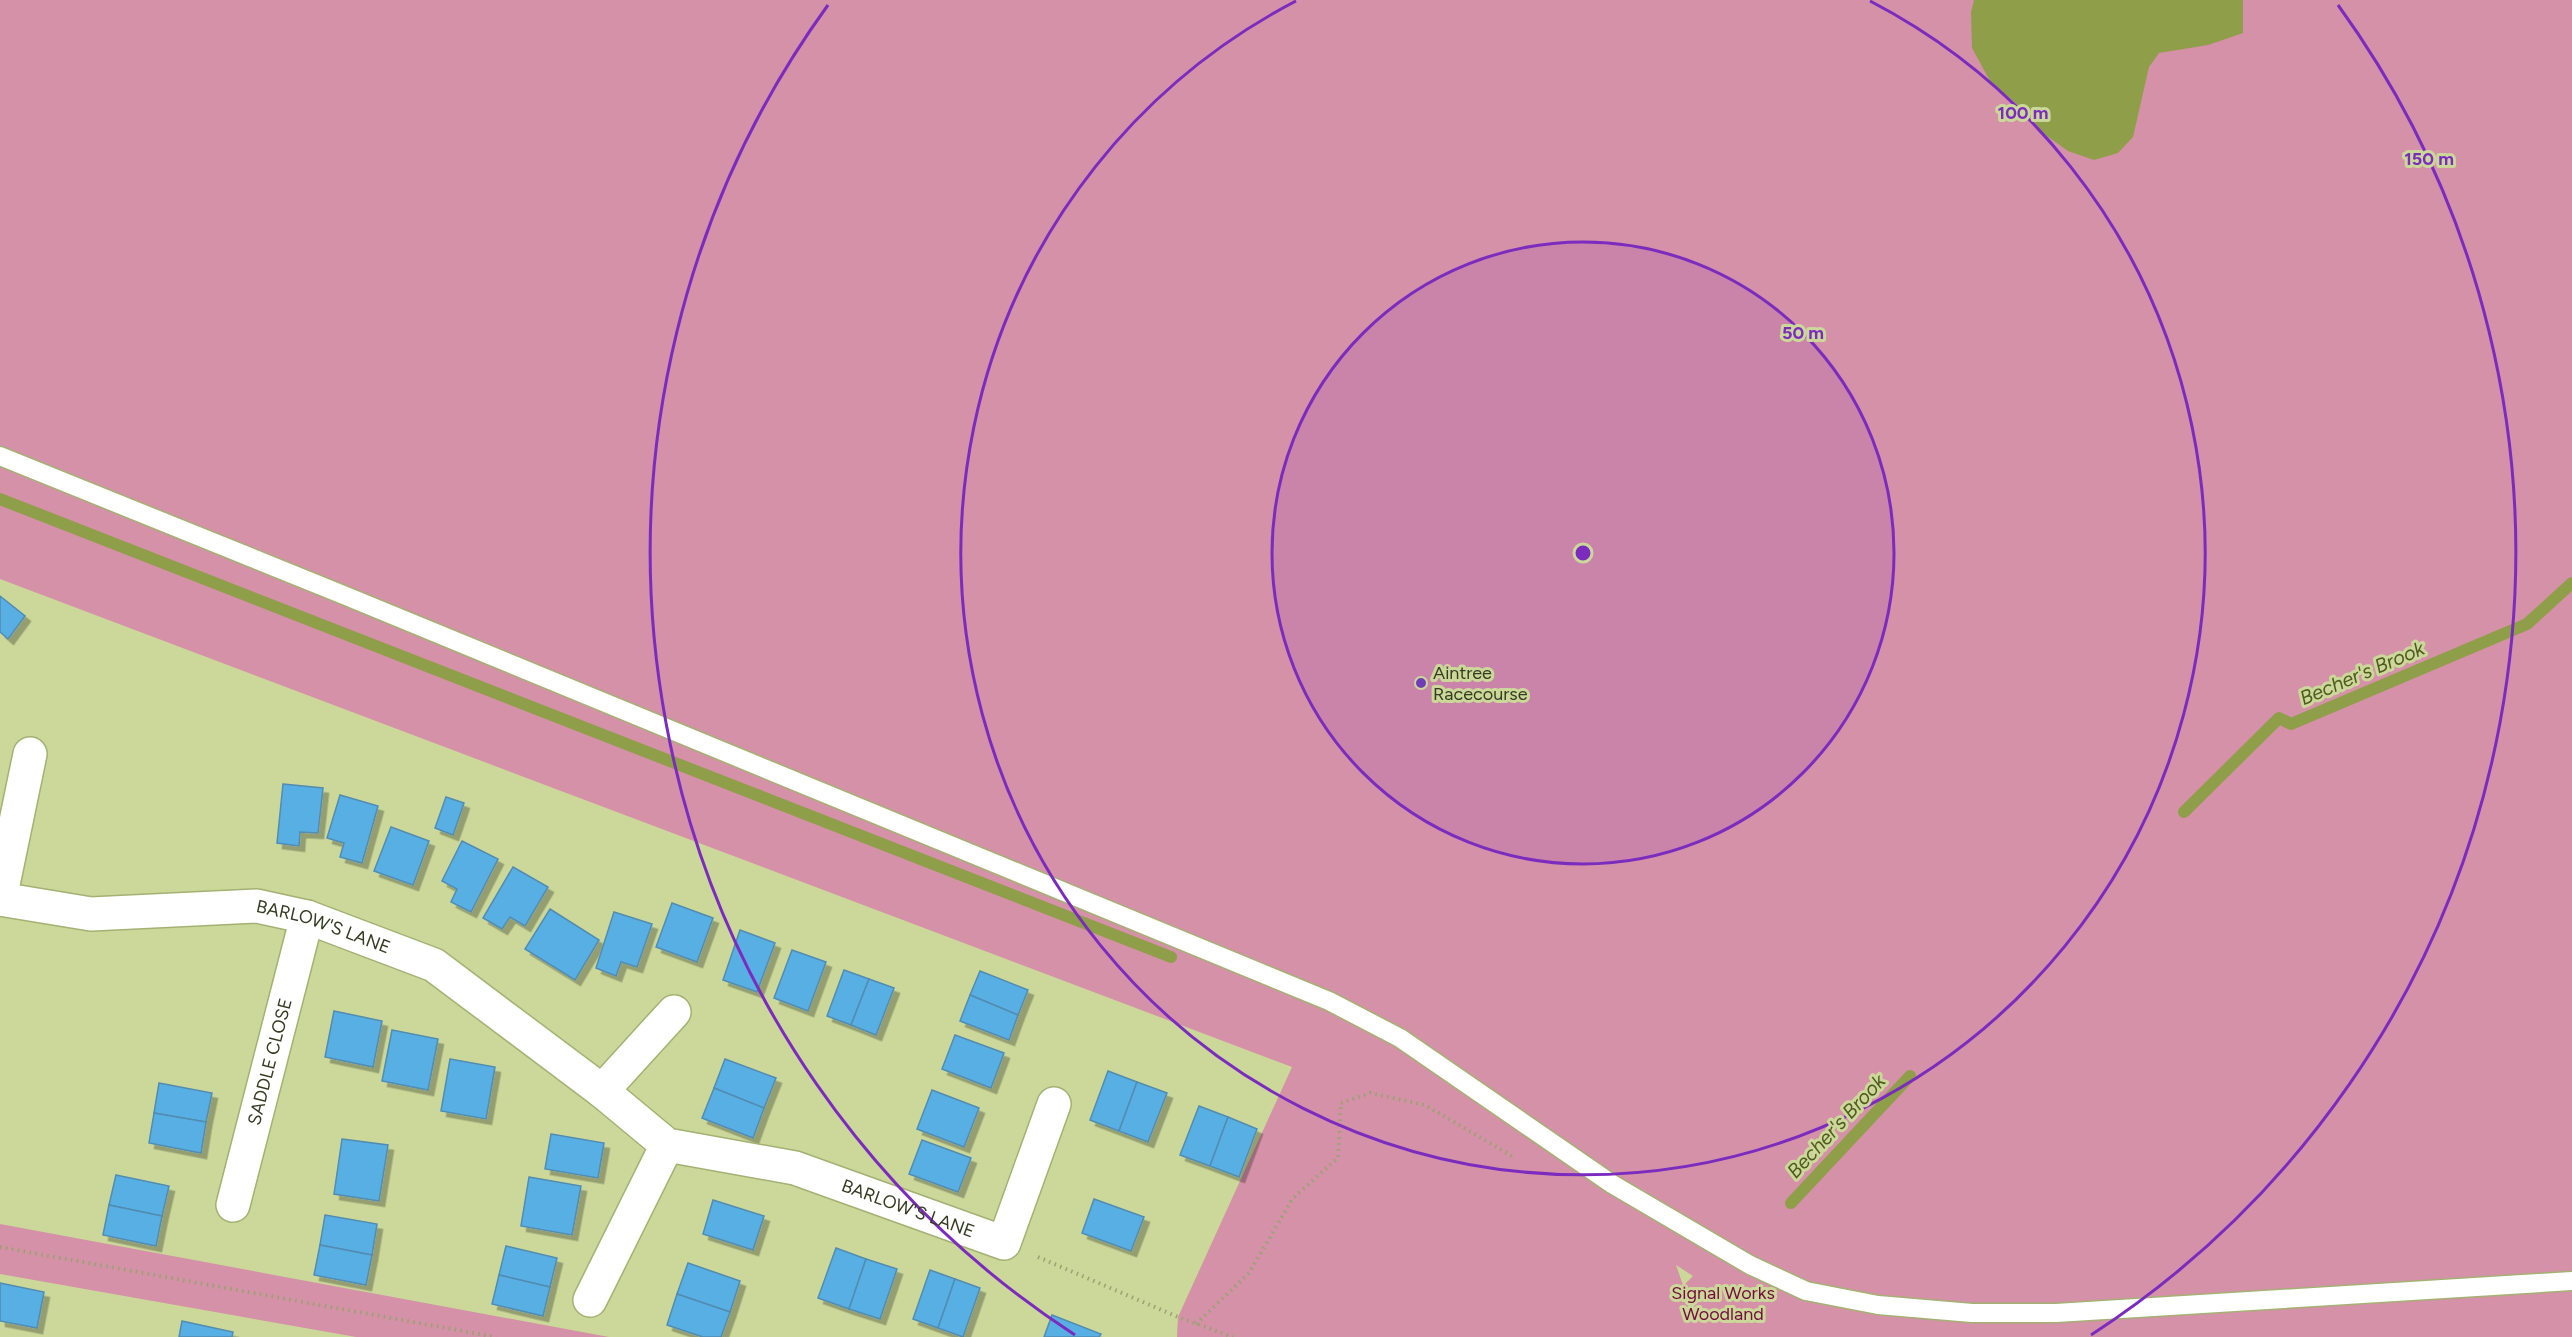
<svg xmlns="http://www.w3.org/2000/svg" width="2572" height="1337" font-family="Figtree,sans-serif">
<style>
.green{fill:#d591a7;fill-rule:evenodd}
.water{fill:#8f9e49}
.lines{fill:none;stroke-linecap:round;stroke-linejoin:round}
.stream{stroke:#8f9e49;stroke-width:12}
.building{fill:#59afe3;stroke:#518cb2;stroke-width:1.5;filter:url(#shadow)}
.lane-casing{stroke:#a4b173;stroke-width:21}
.street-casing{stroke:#a4b173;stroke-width:36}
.path{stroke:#98a371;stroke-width:4;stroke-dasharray:1.5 4.5;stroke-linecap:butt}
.lane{stroke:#fff;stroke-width:18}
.street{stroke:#fff;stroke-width:33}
.ring{fill:none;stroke:#7b2cbf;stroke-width:3}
.poi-dot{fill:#6f3eb6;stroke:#cbd899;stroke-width:2}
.labels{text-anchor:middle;stroke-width:6;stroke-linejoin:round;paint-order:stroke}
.poi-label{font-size:18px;fill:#363c22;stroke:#cbd899;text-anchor:start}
.street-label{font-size:18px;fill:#363c22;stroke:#cbd899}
.park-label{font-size:18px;fill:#750b40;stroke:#cbd899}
.water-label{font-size:20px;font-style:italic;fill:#505a1d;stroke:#cbd899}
.centre{fill:#7b2cbf;stroke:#cbd899;stroke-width:3}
.ring-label{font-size:18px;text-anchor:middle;font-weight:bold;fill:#7b2cbf;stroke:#cbd899;stroke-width:6;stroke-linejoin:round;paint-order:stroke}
</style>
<defs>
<filter id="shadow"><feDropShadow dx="5.5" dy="5.5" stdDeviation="0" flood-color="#0004"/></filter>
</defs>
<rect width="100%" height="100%" fill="#cbd899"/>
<g class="green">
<path d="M0,0H2572V1337H1177L1178,1317L1292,1067L0,579ZM1676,1265L1693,1276L1684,1285H1683Z"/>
<polygon points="0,1224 609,1337 356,1337 0,1274"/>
</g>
<polygon class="water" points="1974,0 2243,0 2243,33 2208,45 2159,53 2149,67 2133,137 2118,153 2094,160 2068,151 2044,134 2028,114 1990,81 1972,48 1971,12"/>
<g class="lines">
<g class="stream">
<polyline points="0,499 1171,957"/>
<polyline points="2184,812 2279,718 2291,724 2527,624 2572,583"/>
<polyline points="1791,1203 1910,1076"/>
</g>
</g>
<g class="building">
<polygon points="0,596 25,616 8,639 0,632"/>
<polygon points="283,784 323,788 318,833 300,832 299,846 277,843"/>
<polygon points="340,795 378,806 362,863 340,857 344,843 327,838"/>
<polygon points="446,797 464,803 453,835 435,828"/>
<polygon points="391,827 429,841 413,885 374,871"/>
<polygon points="462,841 498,859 471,912 451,902 457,889 442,881"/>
<polygon points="513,867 548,887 525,926 510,917 502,929 483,918"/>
<polygon points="672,903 713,918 697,962 656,947"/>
<polygon points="550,909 599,940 575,980 525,949"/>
<polygon points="614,912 652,924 637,967 621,962 616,976 596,968"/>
<polygon points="740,930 775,943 757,992 723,980"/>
<polygon points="792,950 826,962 808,1011 774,998"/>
<polygon points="844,970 869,979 851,1025 827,1016"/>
<polygon points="980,971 1028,990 1018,1015 970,995"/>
<polygon points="869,979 894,988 876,1035 851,1025"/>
<polygon points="970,995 1018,1015 1009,1040 960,1021"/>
<polygon points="334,1011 382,1021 373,1067 325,1057"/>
<polygon points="392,1030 438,1039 428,1090 382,1081"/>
<polygon points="955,1035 1004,1053 991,1088 942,1069"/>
<polygon points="450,1059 495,1067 486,1119 441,1111"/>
<polygon points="725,1059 776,1078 764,1108 714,1088"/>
<polygon points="1108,1071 1137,1082 1119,1131 1090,1120"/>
<polygon points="1137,1082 1167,1093 1148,1142 1119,1131"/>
<polygon points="159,1083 212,1093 206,1122 154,1113"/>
<polygon points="714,1088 764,1108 753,1138 702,1118"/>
<polygon points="932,1090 979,1108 964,1147 917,1129"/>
<polygon points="1199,1106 1228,1117 1210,1166 1180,1155"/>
<polygon points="154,1113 206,1122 201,1153 149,1143"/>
<polygon points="1228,1117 1257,1129 1239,1177 1210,1166"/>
<polygon points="551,1134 604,1143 598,1178 545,1169"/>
<polygon points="342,1139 388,1145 379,1201 334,1194"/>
<polygon points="922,1140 971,1158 958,1192 909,1174"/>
<polygon points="116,1175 169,1186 162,1216 109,1205"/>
<polygon points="529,1177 581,1186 572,1235 521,1226"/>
<polygon points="1094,1199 1144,1217 1131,1251 1082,1233"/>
<polygon points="713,1200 764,1216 753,1250 703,1234"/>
<polygon points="109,1205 162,1216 156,1246 103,1235"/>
<polygon points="325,1215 377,1224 372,1255 320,1245"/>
<polygon points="320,1245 372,1255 366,1285 314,1275"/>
<polygon points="506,1246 557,1258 550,1287 499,1275"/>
<polygon points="836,1248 866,1259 849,1309 818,1298"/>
<polygon points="866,1259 897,1269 880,1319 849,1309"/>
<polygon points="688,1263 740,1281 730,1312 677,1294"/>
<polygon points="930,1270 955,1279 938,1328 913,1319"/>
<polygon points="499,1275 550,1287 543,1316 492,1304"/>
<polygon points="955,1279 980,1288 963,1337 938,1328"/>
<polygon points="0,1283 44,1292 37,1328 0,1321"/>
<polygon points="677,1294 730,1312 721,1337 703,1337 667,1325"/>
<polygon points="1052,1315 1101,1334 1099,1337 1044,1337"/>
<polygon points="182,1321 233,1332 232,1337 179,1337"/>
</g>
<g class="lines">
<g class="lane-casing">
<polyline id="lane" points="0,456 346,596 1329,1001 1400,1038 1612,1184 1750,1265 1806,1291 1878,1305 1972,1313 2056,1313 2572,1281"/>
</g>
<g class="street-casing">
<g id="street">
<path id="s1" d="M0,899L91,914L257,906L307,917L434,965L602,1091L667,1145L795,1168L1004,1243L1054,1104"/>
<polyline points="0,899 30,754"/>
<polyline points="602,1091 674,1012"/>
<path id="s2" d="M233,1205L307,917"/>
<polyline points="590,1300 667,1145"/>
</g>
</g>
<g class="path">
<polyline points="0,1247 496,1337"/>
<polyline points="1038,1257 1178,1317 1233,1337"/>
<polyline points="1196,1324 1249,1273 1293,1198 1338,1158 1341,1103 1370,1093 1425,1105 1512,1156"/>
</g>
<use href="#lane" class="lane"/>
<use href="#street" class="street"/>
</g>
<circle cx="1583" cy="553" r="311" fill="#7b2cbf" fill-opacity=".12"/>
<g class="ring">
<circle cx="1583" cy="553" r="311"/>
<path d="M1870 1A622 622 0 1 1 1296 1"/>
<path d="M1075 1335A933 933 0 0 1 828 5M2338 5A933 933 0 0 1 2091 1335"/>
</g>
<circle class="poi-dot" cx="1421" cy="683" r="6"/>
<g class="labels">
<g class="poi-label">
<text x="1433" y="679">Aintree<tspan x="1433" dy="21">Racecourse</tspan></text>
</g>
<g class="street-label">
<text dy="6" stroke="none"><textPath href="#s1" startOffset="328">BARLOW'S LANE</textPath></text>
<text dy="6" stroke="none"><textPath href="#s2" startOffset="148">SADDLE CLOSE</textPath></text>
<text dy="6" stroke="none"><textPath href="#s1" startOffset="990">BARLOW'S LANE</textPath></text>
</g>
<g class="park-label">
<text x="1723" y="1299">Signal Works<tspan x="1723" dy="21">Woodland</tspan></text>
</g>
<g class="water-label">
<text transform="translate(2362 673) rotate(-23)" y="7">Becher's Brook</text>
<text transform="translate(1836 1126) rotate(-47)" y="7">Becher's Brook</text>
</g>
</g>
<circle cx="1583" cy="553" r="9" class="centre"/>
<g class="ring-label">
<text x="2023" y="119">100 m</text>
<text x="2429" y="165">150 m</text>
<text x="1803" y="339">50 m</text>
</g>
</svg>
